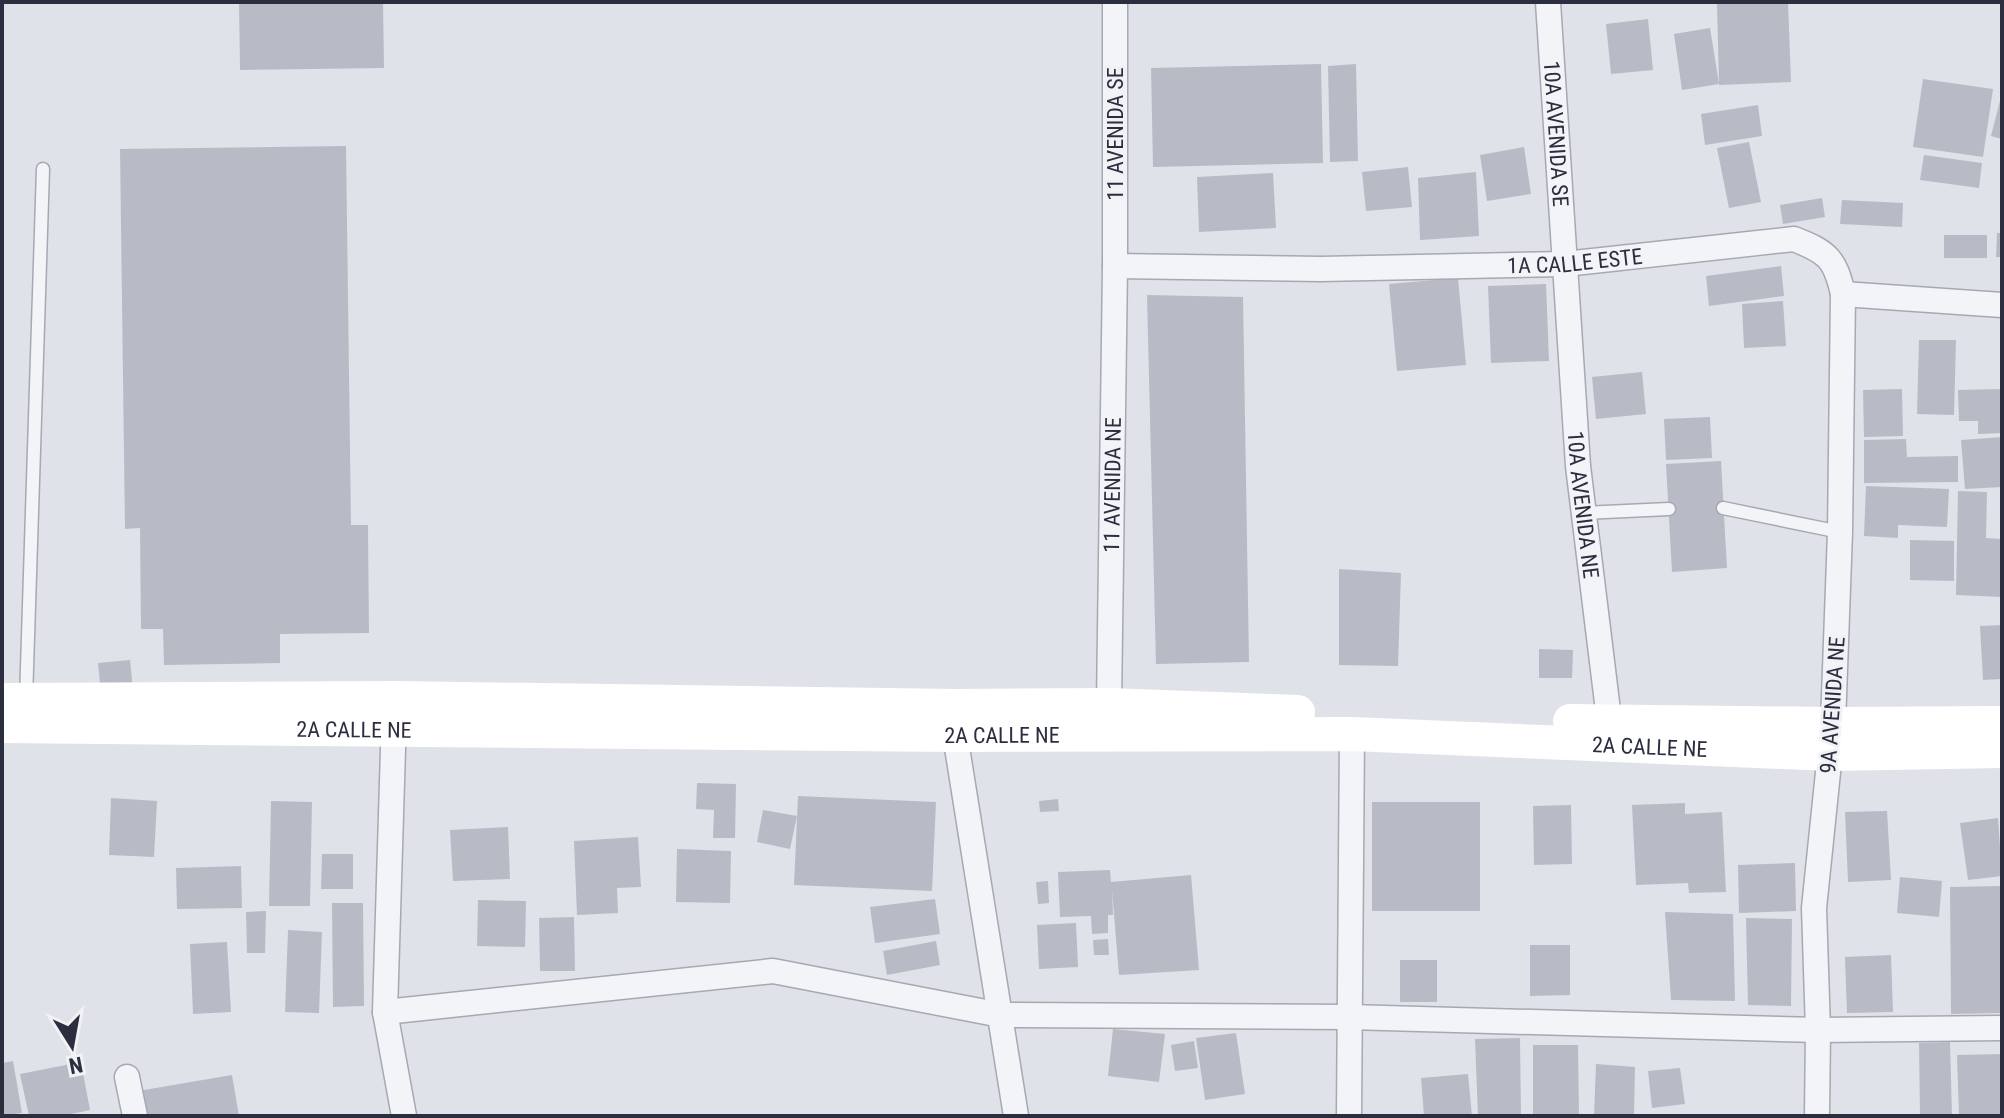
<svg xmlns="http://www.w3.org/2000/svg" width="2004" height="1118" font-family="'Roboto Condensed',sans-serif">
<style>
.building{fill:#b8bbc5}
.lines{fill:none;stroke-linecap:round;stroke-linejoin:round}
.service-casing{stroke:#a6a8b3;stroke-width:15}
.minor-casing{stroke:#a6a8b3;stroke-width:27}
.service{stroke:#f3f4f7;stroke-width:12}
.minor{stroke:#f3f4f7;stroke-width:24}
.secondary{stroke:#fff;stroke-width:34}
.labels{text-anchor:middle;stroke-width:6;stroke-linejoin:round;paint-order:stroke}
.street-label{font-size:22px;fill:#2a2e3f;stroke:#f0f2f6}
</style>
<rect width="100%" height="100%" fill="#e0e2e9"/>
<g class="building">
<polygon points="239,2 383,2 384,68 240,70"/>
<polygon points="1717,2 1788,2 1791,82 1719,85"/>
<polygon points="1648,19 1653,70 1611,74 1606,24"/>
<polygon points="1710,28 1719,84 1682,90 1674,34"/>
<polygon points="1321,64 1323,163 1153,167 1151,68"/>
<polygon points="1356,64 1358,161 1330,162 1328,66"/>
<polygon points="1923,79 1993,89 1983,157 1913,147"/>
<polygon points="2001,97 2002,97 2002,139 1991,136"/>
<polygon points="1758,105 1762,136 1705,145 1701,114"/>
<polygon points="1749,142 1761,202 1729,208 1717,148"/>
<polygon points="346,146 351,525 368,525 369,633 280,634 280,663 164,665 163,629 141,629 140,528 125,529 120,149"/>
<polygon points="1524,147 1531,194 1487,201 1480,155"/>
<polygon points="1924,155 1982,163 1979,188 1920,180"/>
<polygon points="1408,167 1412,207 1366,211 1362,172"/>
<polygon points="1476,172 1479,236 1420,240 1418,178"/>
<polygon points="1273,173 1276,228 1199,232 1197,177"/>
<polygon points="1822,198 1825,217 1783,224 1780,205"/>
<polygon points="1842,200 1903,203 1902,227 1840,224"/>
<polygon points="1997,233 2002,233 2002,257 1996,257"/>
<rect x="1944" y="235" width="43" height="23"/>
<polygon points="1781,266 1784,296 1709,306 1706,276"/>
<polygon points="1458,278 1466,365 1397,371 1389,284"/>
<polygon points="1546,284 1549,361 1491,363 1488,286"/>
<polygon points="1147,295 1243,297 1249,662 1156,664"/>
<polygon points="1783,301 1786,346 1744,348 1742,304"/>
<polygon points="1919,340 1956,340 1954,415 1917,414"/>
<polygon points="1642,372 1646,414 1596,419 1592,377"/>
<polygon points="1902,389 1903,436 1864,437 1863,390"/>
<polygon points="2002,389 2002,433 1978,434 1978,421 1959,421 1958,390"/>
<polygon points="1710,417 1712,458 1666,460 1664,419"/>
<polygon points="2002,437 2002,487 1965,489 1961,440"/>
<polygon points="1906,439 1907,457 1958,456 1958,482 1864,483 1864,440"/>
<polygon points="1721,461 1727,568 1672,572 1666,464"/>
<polygon points="1866,486 1949,489 1947,527 1898,525 1898,538 1864,536"/>
<polygon points="1958,491 1987,492 1986,538 2002,539 2002,597 1956,595"/>
<polygon points="1910,540 1954,541 1954,581 1910,580"/>
<polygon points="1339,569 1401,573 1398,666 1339,665"/>
<polygon points="2002,625 2002,679 1983,680 1980,626"/>
<polygon points="1539,649 1573,650 1572,678 1539,678"/>
<polygon points="130,660 133,690 101,694 98,663"/>
<polygon points="697,783 736,784 735,838 713,838 714,810 696,809"/>
<polygon points="798,796 936,802 932,891 794,885"/>
<polygon points="111,798 157,801 154,857 109,855"/>
<polygon points="1058,799 1059,811 1040,812 1039,801"/>
<polygon points="271,801 312,802 310,906 269,906"/>
<rect x="1372" y="802" width="108" height="109"/>
<polygon points="1685,803 1685,814 1722,812 1726,892 1689,893 1688,883 1636,885 1632,805"/>
<polygon points="1571,805 1572,864 1534,865 1533,806"/>
<polygon points="763,810 797,816 790,849 757,842"/>
<polygon points="1887,811 1891,880 1848,882 1845,812"/>
<polygon points="1998,818 2002,876 1968,880 1960,823"/>
<polygon points="508,827 510,879 453,881 450,830"/>
<polygon points="638,837 641,887 617,888 618,913 577,915 574,841"/>
<polygon points="677,849 731,851 730,903 676,902"/>
<polygon points="322,854 353,854 353,889 321,889"/>
<polygon points="1795,863 1796,911 1739,913 1738,865"/>
<polygon points="241,866 242,908 177,909 176,868"/>
<polygon points="1110,870 1111,882 1191,875 1199,970 1119,975 1112,890 1113,915 1108,915 1108,933 1092,934 1091,916 1060,917 1058,872"/>
<polygon points="1900,877 1942,881 1939,917 1897,913"/>
<polygon points="1048,881 1049,903 1038,904 1036,882"/>
<polygon points="2002,886 2002,1013 1951,1014 1950,887"/>
<polygon points="935,899 940,934 875,943 870,907"/>
<polygon points="478,900 526,901 525,947 477,946"/>
<polygon points="332,903 363,903 364,1006 333,1007"/>
<polygon points="266,911 265,953 247,953 246,912"/>
<polygon points="1665,912 1733,914 1735,1001 1671,1000"/>
<polygon points="574,917 575,971 540,971 539,918"/>
<polygon points="1746,918 1792,919 1791,1006 1748,1005"/>
<polygon points="1076,923 1078,967 1039,969 1037,925"/>
<polygon points="288,930 322,932 319,1013 285,1012"/>
<polygon points="1108,939 1109,955 1094,955 1093,940"/>
<polygon points="936,941 940,965 887,975 883,951"/>
<polygon points="227,942 231,1012 193,1014 190,944"/>
<polygon points="1530,945 1570,945 1570,995 1530,996"/>
<polygon points="1891,955 1893,1012 1847,1013 1845,957"/>
<rect x="1400" y="960" width="37" height="42"/>
<polygon points="1113,1029 1165,1034 1159,1082 1108,1076"/>
<polygon points="1236,1033 1245,1094 1205,1100 1196,1038"/>
<polygon points="1520,1038 1521,1116 1478,1116 1475,1039"/>
<polygon points="1194,1041 1198,1068 1175,1071 1171,1045"/>
<polygon points="1950,1042 1952,1116 1920,1116 1919,1043"/>
<polygon points="1533,1045 1578,1045 1579,1116 1533,1116"/>
<polygon points="2002,1054 2002,1116 1959,1116 1957,1055"/>
<polygon points="13,1061 22,1113 2,1116 2,1063"/>
<polygon points="81,1062 90,1110 62,1116 29,1116 20,1074"/>
<polygon points="1596,1064 1635,1067 1634,1116 1594,1116"/>
<polygon points="1680,1068 1685,1104 1652,1108 1648,1071"/>
<polygon points="1468,1074 1472,1116 1424,1116 1421,1078"/>
<polygon points="232,1075 239,1116 143,1116 138,1091"/>
</g>
<g class="lines">
<g class="service-casing">
<g id="service">
<polyline points="1723,508 1840,532"/>
<polyline points="1583,513 1669,509"/>
<polyline points="26,699 43,169"/>
</g>
</g>
<g class="minor-casing">
<g id="minor">
<path id="s1" d="M1548,2L1578,466L1611,735"/>
<path id="s2" d="M1115,266L1321,269L1565,264L1794,239C1827,252 1835,258 1843,294L1840,532L1833,724L1814,908L1818,1030L1817,1116"/>
<polyline points="1843,294 2002,305"/>
<path id="s3" d="M1109,705L1115,266V2"/>
<polyline points="394,716 385,1012 404,1116"/>
<polyline points="955,735 1016,1116"/>
<polyline points="385,1012 773,971 1001,1015 1349,1017 1818,1030 2002,1028"/>
<polyline points="127,1077 135,1116"/>
<polyline points="1349,1116 1352,734"/>
</g>
</g>
<use href="#service" class="service"/>
<use href="#minor" class="minor"/>
<g class="secondary">
<polyline points="2,700 395,698 956,706 1109,705 1298,712"/>
<polyline points="1570,721 1833,724 2002,723"/>
<path id="s4" d="M2,726L955,735L1352,734L1830,754L2002,751"/>
</g>
</g>
<g class="labels">
<g class="street-label">
<text dy="8" stroke="none"><textPath href="#s1" startOffset="132">10A AVENIDA SE</textPath></text>
<text transform="translate(1115 134) rotate(-90)" y="8">11 AVENIDA SE</text>
<text dy="8" stroke="none"><textPath href="#s2" startOffset="460">1A CALLE ESTE</textPath></text>
<text dy="8" stroke="none"><textPath href="#s3" startOffset="220">11 AVENIDA NE</textPath></text>
<text dy="8" stroke="none"><textPath href="#s1" startOffset="504">10A AVENIDA NE</textPath></text>
<text transform="translate(1832 705) rotate(-86)" y="8">9A AVENIDA NE</text>
<text dy="8" stroke="none"><textPath href="#s4" startOffset="352">2A CALLE NE</textPath></text>
<text dy="8" stroke="none"><textPath href="#s4" startOffset="1000">2A CALLE NE</textPath></text>
<text dy="8" stroke="none"><textPath href="#s4" startOffset="1648">2A CALLE NE</textPath></text>
</g>
</g>
<rect width="2004" height="1118" fill="none" stroke="#2a2e3f" stroke-width="8"/>
<g transform="translate(72 1046) rotate(169)" stroke="#f0f2f6" stroke-width="6" paint-order="stroke">
<path d="M0-6L14 30L0 20L-14 30Z" fill="#2a2e3f"/>
<text y="-12" font-size="22" font-weight="bold" text-anchor="middle" fill="#2a2e3f">N</text>
</g>
</svg>
